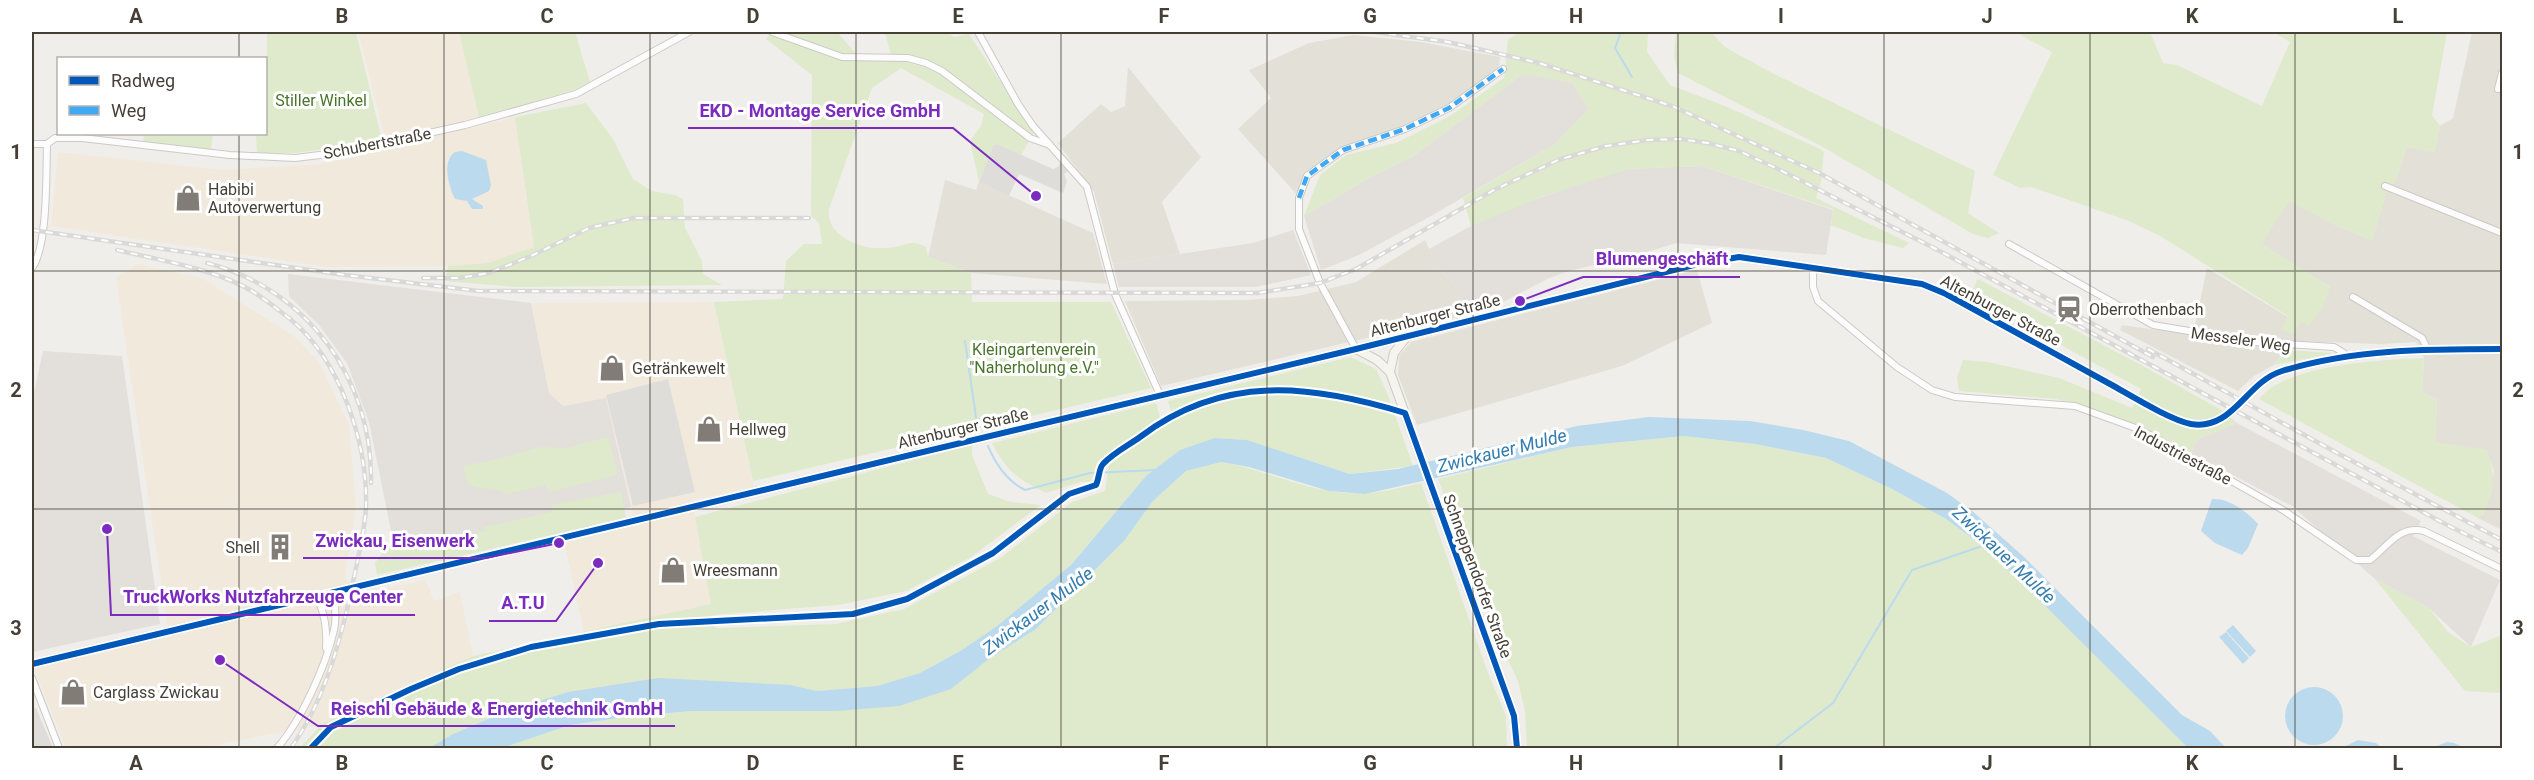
<svg xmlns="http://www.w3.org/2000/svg" width="2534" height="780" font-family="Roboto,sans-serif">
<style>
.residential{fill:#e3e0d7}
.commercial{fill:#f2e9dd}
.industrial{fill:#e3dfdb}
.green{fill:#deeacb}
.parking{fill:#dfddd9}
.water{fill:#bcdaed}
.lines{fill:none;stroke-linecap:round;stroke-linejoin:round}
.stream{stroke:#bcdaed;stroke-width:2}
.street-casing{stroke:#cccac6;stroke-width:8}
.secondary-casing{stroke:#cecbc1;stroke-width:10}
.street{stroke:#fdfcfc;stroke-width:6}
.secondary{stroke:#f6f4ef;stroke-width:8}
.rail-casing{stroke:#d9d9d8;stroke-width:4.5}
.rail{stroke:#fff;stroke-width:2;stroke-dasharray:7;stroke-linecap:butt}
.quiet{stroke:#3fa9f5;stroke-width:4.5;stroke-dasharray:9 4.5;stroke-linecap:butt}
.cycleway-casing{stroke:#fff;stroke-width:10}
.cycleway{stroke:#0057b8;stroke-width:6}
.grid{fill:none;stroke:#453f36;stroke-width:1.5;stroke-opacity:0.55}
.labels{text-anchor:middle;stroke-width:6;stroke-linejoin:round;paint-order:stroke}
.park-label{font-size:16px;fill:#49752b;stroke:#fff}
.street-label{font-size:16px;fill:#453f36;stroke:#fff}
.poi-label{font-size:16px;fill:#453f36;stroke:#fff;text-anchor:start}
.water-label{font-size:18px;font-style:italic;fill:#337cae;stroke:#fff}
.leader{fill:none;stroke:#7b2cbf;stroke-width:2}
.callout-dot{fill:#7b2cbf;stroke:#fff;stroke-width:2}
.callout-label{font-size:18px;text-anchor:middle;font-weight:bold;fill:#7b2cbf;stroke:#fff;stroke-width:6;stroke-linejoin:round;paint-order:stroke}
.neatline{fill:none;stroke:#453f36;stroke-width:2}
.grid-label{font-size:20px;text-anchor:middle;font-weight:bold;fill:#453f36}
</style>
<rect width="100%" height="100%" fill="#f0eeea"/>
<g class="residential">
<polygon points="2472,32 2502,32 2502,530 2476,517 2483,515 2491,493 2494,471 2486,450 2435,443 2437,399 2422,393 2424,358 2416,342 2380,344 2292,341 2274,365 2254,376 2238,391 2120,330 2122,325 2193,335 2207,268 2288,317 2282,330 2301,322 2330,287 2261,244 2289,200 2337,226 2372,240 2387,190 2395,182 2407,147 2434,152 2440,126 2453,118"/>
<polygon points="1353,35 1421,42 1500,57 1499,67 1475,87 1436,112 1405,127 1345,146 1306,175 1298,196 1238,129 1271,98 1249,70 1309,43"/>
<polygon points="1128,67 1201,157 1162,202 1180,254 1113,264 1094,192 1058,143 1101,104 1111,112 1125,106"/>
<polygon points="945,180 976,190 979,182 1093,233 1107,284 971,273 928,257"/>
<polygon points="1425,240 1438,268 1454,284 1470,314 1161,386 1125,301 1246,300 1298,296 1356,282"/>
<polygon points="1697,270 1712,323 1622,366 1417,425 1398,375 1399,356 1411,342"/>
</g>
<g class="commercial">
<polygon points="358,32 459,32 479,117 385,139"/>
<polygon points="515,117 534,247 488,263 448,266 327,267 51,226 58,152 223,170 321,164"/>
<polygon points="137,264 202,278 294,336 319,362 349,425 356,505 345,578 364,592 426,580 434,601 460,592 473,656 322,724 202,748 66,748 34,669 169,637 116,278"/>
<polygon points="714,302 754,487 692,500 713,604 584,632 562,533 633,515 606,398 563,406 549,393 531,303"/>
</g>
<g class="industrial">
<polygon points="1520,76 1538,76 1572,83 1589,109 1555,144 1431,216 1359,255 1321,270 1304,216 1372,176 1412,157"/>
<polygon points="1702,166 1833,210 1826,255 1676,243 1644,253 1569,271 1547,279 1492,308 1470,314 1454,284 1438,268 1429,249 1471,226 1514,207 1599,177 1629,169"/>
<polygon points="1293,230 1311,275 1256,287 1119,287 1113,264 1253,243"/>
<polygon points="288,274 531,303 549,393 563,406 606,398 631,507 397,560 369,422 347,363 319,325 289,296"/>
<polygon points="43,351 122,356 160,624 32,652 32,401"/>
<polygon points="2237,423 2421,521 2413,536 2500,580 2471,647 2429,608 2375,579 2292,506 2191,453 2198,439"/>
</g>
<g class="green">
<polygon points="267,32 356,32 381,136 378,142 295,153 257,154 256,134 266,134"/>
<polygon points="459,32 575,32 590,82 574,90 479,117"/>
<path d="M772,32H837L860,58L891,56L885,32H947L954,37L969,34L1034,133L1021,155L997,144L993,146L979,182L970,141L981,126L984,114L901,68L872,88L829,209C828,219 831,227 839,234C853,246 875,251 894,247C906,245 914,239 926,247L928,257L971,273L972,302H1111L1151,388L753,481L714,302L783,299L786,261L804,244H822L819,223L811,216L812,75L766,39Z"/>
<polygon points="1521,32 1648,32 1647,52 1670,85 1725,106 1818,148 1824,152 1821,181 1816,198 1909,243 1903,248 1864,238 1831,225 1833,209 1702,166 1629,169 1544,196 1471,226 1463,198 1555,144 1589,109 1572,83 1538,76 1520,76 1412,157 1372,176 1304,216 1320,175 1346,155 1396,143 1450,116 1504,78 1508,39"/>
<polygon points="1674,32 1711,32 1725,47 1772,73 1975,171 1968,213 1999,233 1988,238 1973,234 1821,146 1678,73 1674,55 1676,34"/>
<polygon points="2015,32 2150,32 2163,63 2177,65 2262,106 2290,42 2273,32 2447,32 2432,115 2440,126 2434,152 2407,147 2395,182 2387,190 2372,240 2337,226 2289,201 2261,244 2330,287 2322,308 2310,326 2301,322 2294,335 2282,330 2288,316 2160,236 2129,221 2031,187 2020,188 1993,175 2052,52"/>
<polygon points="586,103 613,139 633,179 652,191 675,195 683,199 685,228 702,261 703,274 722,285 517,287 445,281 448,266 488,263 534,247 515,117"/>
<polygon points="144,134 213,134 211,151 143,143"/>
<polygon points="1978,279 2145,367 2223,411 2237,423 2198,439 2191,453 2093,409 2056,399 1959,391 1957,378 1963,360 1988,362 2059,378 2132,408 2141,389 1970,295"/>
<polygon points="2285,350 2335,353 2274,365"/>
<polygon points="1351,357 1376,369 1388,395 1413,466 1350,474 1247,440 1215,438 1146,476 1071,565 997,626 962,650 920,673 877,686 817,691 791,685 568,692 509,710 453,734 429,748 300,748 322,724 473,656 711,604 695,517 972,445 972,455 988,494 1010,502 1041,505 971,557 906,591 838,605 713,615 715,628 836,624 904,609 999,559 1072,502 1105,491 1109,464 1174,420 1168,401"/>
<path d="M2424,358L2422,393L2437,399L2435,442L2486,450C2498,480 2494,486 2483,515L2476,517L2259,399C2286,364 2382,360 2424,358Z"/>
<path d="M1156,403L1160,417L1097,462L1091,482H1080L1046,493C1018,479 1007,472 992,443Z"/>
<polygon points="1684,436 1755,444 1826,458 1892,489 1946,519 1991,552 2188,748 1527,748 1525,711 1518,681 1504,652 1438,479 1572,447"/>
<path d="M608,437L618,475L548,492L546,485L505,494C495,486 481,491 468,484L463,466L494,460L540,447L566,448Z"/>
<path d="M1221,462C1269,470 1317,497 1366,493C1385,492 1403,487 1421,483L1488,673L1506,716L1507,748H502L570,725L633,716L692,711H832L951,689L989,659L1036,629L1124,541L1153,501L1186,471Z"/>
<polygon points="621,492 626,518 377,575 375,563 386,548 408,542 410,548 485,531 484,527 552,512 551,505"/>
<polygon points="2375,579 2429,608 2448,632 2471,647 2502,635 2502,693 2465,691"/>
</g>
<g class="parking">
<polygon points="997,144 1053,169 1058,167 1060,163 1068,171 1064,174 1067,181 1063,193 1019,174 1009,196 979,182 993,146"/>
<polygon points="668,379 695,492 633,506 606,395"/>
<polygon points="32,708 36,708 53,748 32,748"/>
</g>
<g class="water">
<path d="M462,151L486,160L491,185L489,191L472,199L483,206V209H472L467,201L455,199C449,186 441,162 455,152Z"/>
<polygon points="1649,417 1750,421 1803,430 1849,441 1947,493 1972,511 2023,556 2182,715 2210,731 2226,748 2188,748 1991,552 1946,519 1892,489 1826,458 1755,444 1684,436 1572,447 1365,494 1329,491 1249,467 1221,462 1186,471 1153,501 1124,541 1036,629 989,659 951,689 899,706 837,711 692,711 633,716 570,725 502,748 429,748 453,734 509,710 568,692 658,678 791,685 817,691 877,686 920,673 962,650 997,626 1071,565 1146,476 1180,450 1215,438 1247,440 1350,474 1398,469 1577,426"/>
<path d="M2212,499C2230,498 2247,512 2258,524L2248,548L2242,555L2215,543L2201,531Z"/>
<polygon points="2233,625 2256,651 2250,657 2226,631"/>
<polygon points="2226,632 2249,658 2243,664 2219,637"/>
<circle cx="2314" cy="716" r="29"/>
<polygon points="2358,740 2376,743 2382,748 2342,748"/>
<polygon points="2447,742 2454,743 2465,748 2432,748"/>
</g>
<g class="lines">
<g class="stream">
<polyline points="1621,32 1615,48 1632,77"/>
<polyline points="965,341 977,424"/>
<path d="M988,446C996,465 1007,481 1025,490L1090,473L1156,470"/>
<polyline points="1774,748 1833,703 1912,570 1985,545"/>
</g>
<g class="street-casing">
<g id="street">
<polyline points="772,32 842,57 908,58 926,63 942,71 1030,138 1050,145"/>
<polyline points="978,32 1018,104 1033,126 1087,187 1115,294 1160,395"/>
<polyline points="2498,89 2502,73"/>
<path d="M32,144H47C46,174 48,246 32,268"/>
<polyline points="47,144 55,138 82,138 230,155 295,158 345,152 465,125 576,94 689,32"/>
<polyline points="2385,186 2502,233"/>
<polyline points="2009,244 2153,325 2255,342 2334,347 2344,353 2346,357"/>
<path d="M1813,268V287L1818,301L1897,367L1932,390L1955,397L2075,406L2141,430L2283,510L2356,560H2370C2388,546 2399,525 2424,531L2502,569"/>
<polyline points="2353,297 2422,338 2427,348"/>
<polyline points="1356,349 1320,283 1299,229 1299,198 1307,176 1343,150 1405,129 1449,108 1503,69"/>
<path d="M317,597C325,615 327,629 326,648"/>
<polyline points="32,678 59,748"/>
<path d="M277,748C301,721 326,666 334,630C337,618 335,605 334,593"/>
</g>
</g>
<g class="secondary-casing">
<g id="secondary">
<polyline points="1356,349 1377,360 1390,372 1514,716 1517,748"/>
<polyline points="1390,372 1394,353 1408,335"/>
<path d="M32,664L1356,349L1698,264L1739,257L1922,284L1946,294C2001,324 2055,354 2110,384C2130,395 2170,420 2191,424C2233,431 2246,382 2282,371C2354,349 2428,349 2502,349"/>
</g>
</g>
<use href="#street" class="street"/>
<use href="#secondary" class="secondary"/>
<g class="rail-casing">
<g id="rail">
<polyline points="1375,32 1448,42 1539,63 1672,106 1819,173 2153,357"/>
<polyline points="32,230 345,275 479,291 1258,293 1320,283 1356,269 1494,190 1558,160 1606,146 1648,140 1680,139 1708,143 1739,151 1778,169 1934,248 2447,525 2502,552"/>
<path d="M117,250C159,260 215,269 252,291C265,299 277,309 289,318C340,359 368,443 366,507C364,539 355,570 349,601C337,653 322,704 291,748"/>
<path d="M207,263C308,289 373,380 371,483"/>
<polyline points="423,278 459,278 489,273 531,256 589,228 634,218 809,218"/>
<polyline points="2148,349 2339,454 2502,540"/>
</g>
</g>
<use href="#rail" class="rail"/>
<polyline class="quiet" points="1299,198 1307,176 1343,150 1405,129 1449,108 1503,69"/>
<g class="cycleway-casing">
<g id="cycleway">
<path d="M32,664L1356,349L1698,264L1739,257L1922,284L1946,294C2001,324 2055,354 2110,384C2130,395 2170,420 2191,424C2233,431 2246,382 2282,371C2354,349 2428,349 2502,349"/>
<path d="M311,748L331,727L411,689L459,669L531,647L659,624L853,614L907,599L993,553L1069,494L1096,485C1099,479 1099,468 1103,464C1113,453 1129,445 1140,437C1223,374 1310,384 1405,413L1514,716L1517,748"/>
</g>
</g>
<use href="#cycleway" class="cycleway"/>
</g>
<path class="grid" d="M239,32V58M444,32V748M650,32V748M856,32V748M1061,32V748M1267,32V748M1473,32V748M1678,32V748M1884,32V748M2090,32V748M2295,32V748M239,134V748M32,271H2502M32,509H2502"/>
<defs>
<g id="shop-bare" transform="scale(2.07)"><path d="M-5-2.5h2.3a2.7 3.5 0 0 1 5.4 0H5L5.5 6h-11ZM-1.5-2.5h3a1.5 2.3 0 0 0-3 0Z" fill="#817c75" stroke="#fff" stroke-width="2.5" paint-order="stroke"/></g>
<g id="station-bare" transform="scale(2.07)"><path d="M-3-6H3Q5-6 5-4V2Q5 4 3 4L4.5 6H3L1.5 4h-3L-3 6H-4.5L-3 4Q-5 4-5 2V-4Q-5-6-3-6ZM-3.5-4v3h7v-3ZM-3.5 1v1.5H-2V1ZM2 1v1.5H3.5V1Z" fill="#817c75" stroke="#fff" stroke-width="2.5" paint-order="stroke"/></g>
<g id="building-bare" transform="scale(2.07)"><path d="M-4-6H4V6H1V3H-1V6H-4ZM-2.5-4.3h1.7v1.8h-1.7ZM.8-4.3h1.7v1.8H.8ZM-2.5-1h1.7V.8h-1.7ZM.8-1h1.7V.8H.8Z" fill="#817c75" stroke="#fff" stroke-width="2.5" paint-order="stroke"/></g>
</defs>
<g fill-rule="evenodd">
<use href="#shop-bare" x="188" y="198"/>
<use href="#station-bare" x="2069" y="309"/>
<use href="#shop-bare" x="612" y="368"/>
<use href="#shop-bare" x="709" y="429"/>
<use href="#building-bare" x="280" y="547"/>
<use href="#shop-bare" x="673" y="570"/>
<use href="#shop-bare" x="73" y="692"/>
</g>
<g class="labels">
<g class="park-label">
<text x="321" y="106">Stiller Winkel</text>
<text x="1034" y="355">Kleingartenverein<tspan x="1034" dy="18">"Naherholung e.V."</tspan></text>
</g>
<g class="street-label">
<text transform="translate(377 143) rotate(-11)" y="6">Schubertstraße</text>
<text transform="translate(2001 310) rotate(28)" y="6">Altenburger Straße</text>
<text transform="translate(1435 315) rotate(-14)" y="6">Altenburger Straße</text>
<text transform="translate(2241 339) rotate(8)" y="6">Messeler Weg</text>
<text transform="translate(963 428) rotate(-13)" y="6">Altenburger Straße</text>
<text transform="translate(2183 455) rotate(28)" y="6">Industriestraße</text>
<text transform="translate(1478 576) rotate(70)" y="6">Schneppendorfer Straße</text>
</g>
<g class="poi-label">
<text x="208" y="195">Habibi<tspan x="208" dy="18">Autoverwertung</tspan></text>
<text x="2089" y="315">Oberrothenbach</text>
<text x="632" y="374">Getränkewelt</text>
<text x="729" y="435">Hellweg</text>
<text x="260" y="553" text-anchor="end">Shell</text>
<text x="693" y="576">Wreesmann</text>
<text x="93" y="698">Carglass Zwickau</text>
</g>
<g class="water-label">
<text transform="translate(1502 451) rotate(-14)" y="6">Zwickauer Mulde</text>
<text transform="translate(2004 555) rotate(43)" y="6">Zwickauer Mulde</text>
<text transform="translate(1038 611) rotate(-37)" y="6">Zwickauer Mulde</text>
</g>
</g>
<path class="leader" d="M1036 196L953 128H688M1520 301L1583 277H1740M559 543L486 558H303M107 529L111 615H415M598 563L556 621H489M220 660L318 726H675"/>
<g class="callout-dot">
<circle cx="1036" cy="196" r="6"/>
<circle cx="1520" cy="301" r="6"/>
<circle cx="559" cy="543" r="6"/>
<circle cx="107" cy="529" r="6"/>
<circle cx="598" cy="563" r="6"/>
<circle cx="220" cy="660" r="6"/>
</g>
<g class="callout-label">
<text x="820" y="117">EKD - Montage Service GmbH</text>
<text x="1662" y="265">Blumengeschäft</text>
<text x="395" y="547">Zwickau, Eisenwerk</text>
<text x="263" y="603">TruckWorks Nutzfahrzeuge Center</text>
<text x="523" y="609">A.T.U</text>
<text x="497" y="715">Reischl Gebäude &amp; Energietechnik GmbH</text>
</g>
<rect width="2534" height="780" fill="none" stroke="#ffffff" stroke-width="66"/>
<rect x="57" y="57" width="210" height="78" fill="#ffffff" stroke="#b5b2af" stroke-width="1.5"/>
<rect x="69" y="76" width="30" height="9" fill="#0057b8" stroke="#b5b2af" stroke-width="1.5"/>
<text x="111" y="87" font-size="18" fill="#453f36">Radweg</text>
<rect x="69" y="106" width="30" height="9" fill="#3fa9f5" stroke="#b5b2af" stroke-width="1.5"/>
<text x="111" y="117" font-size="18" fill="#453f36">Weg</text>
<rect x="33" y="33" width="2468" height="714" class="neatline"/>
<g class="grid-label">
<text x="136" y="23">A</text>
<text x="342" y="23">B</text>
<text x="547" y="23">C</text>
<text x="753" y="23">D</text>
<text x="958" y="23">E</text>
<text x="1164" y="23">F</text>
<text x="1370" y="23">G</text>
<text x="1576" y="23">H</text>
<text x="1781" y="23">I</text>
<text x="1987" y="23">J</text>
<text x="2192" y="23">K</text>
<text x="2398" y="23">L</text>
<text x="16" y="159">1</text>
<text x="2518" y="159">1</text>
<text x="16" y="397">2</text>
<text x="2518" y="397">2</text>
<text x="16" y="635">3</text>
<text x="2518" y="635">3</text>
<text x="136" y="770">A</text>
<text x="342" y="770">B</text>
<text x="547" y="770">C</text>
<text x="753" y="770">D</text>
<text x="958" y="770">E</text>
<text x="1164" y="770">F</text>
<text x="1370" y="770">G</text>
<text x="1576" y="770">H</text>
<text x="1781" y="770">I</text>
<text x="1987" y="770">J</text>
<text x="2192" y="770">K</text>
<text x="2398" y="770">L</text>
</g>
</svg>
